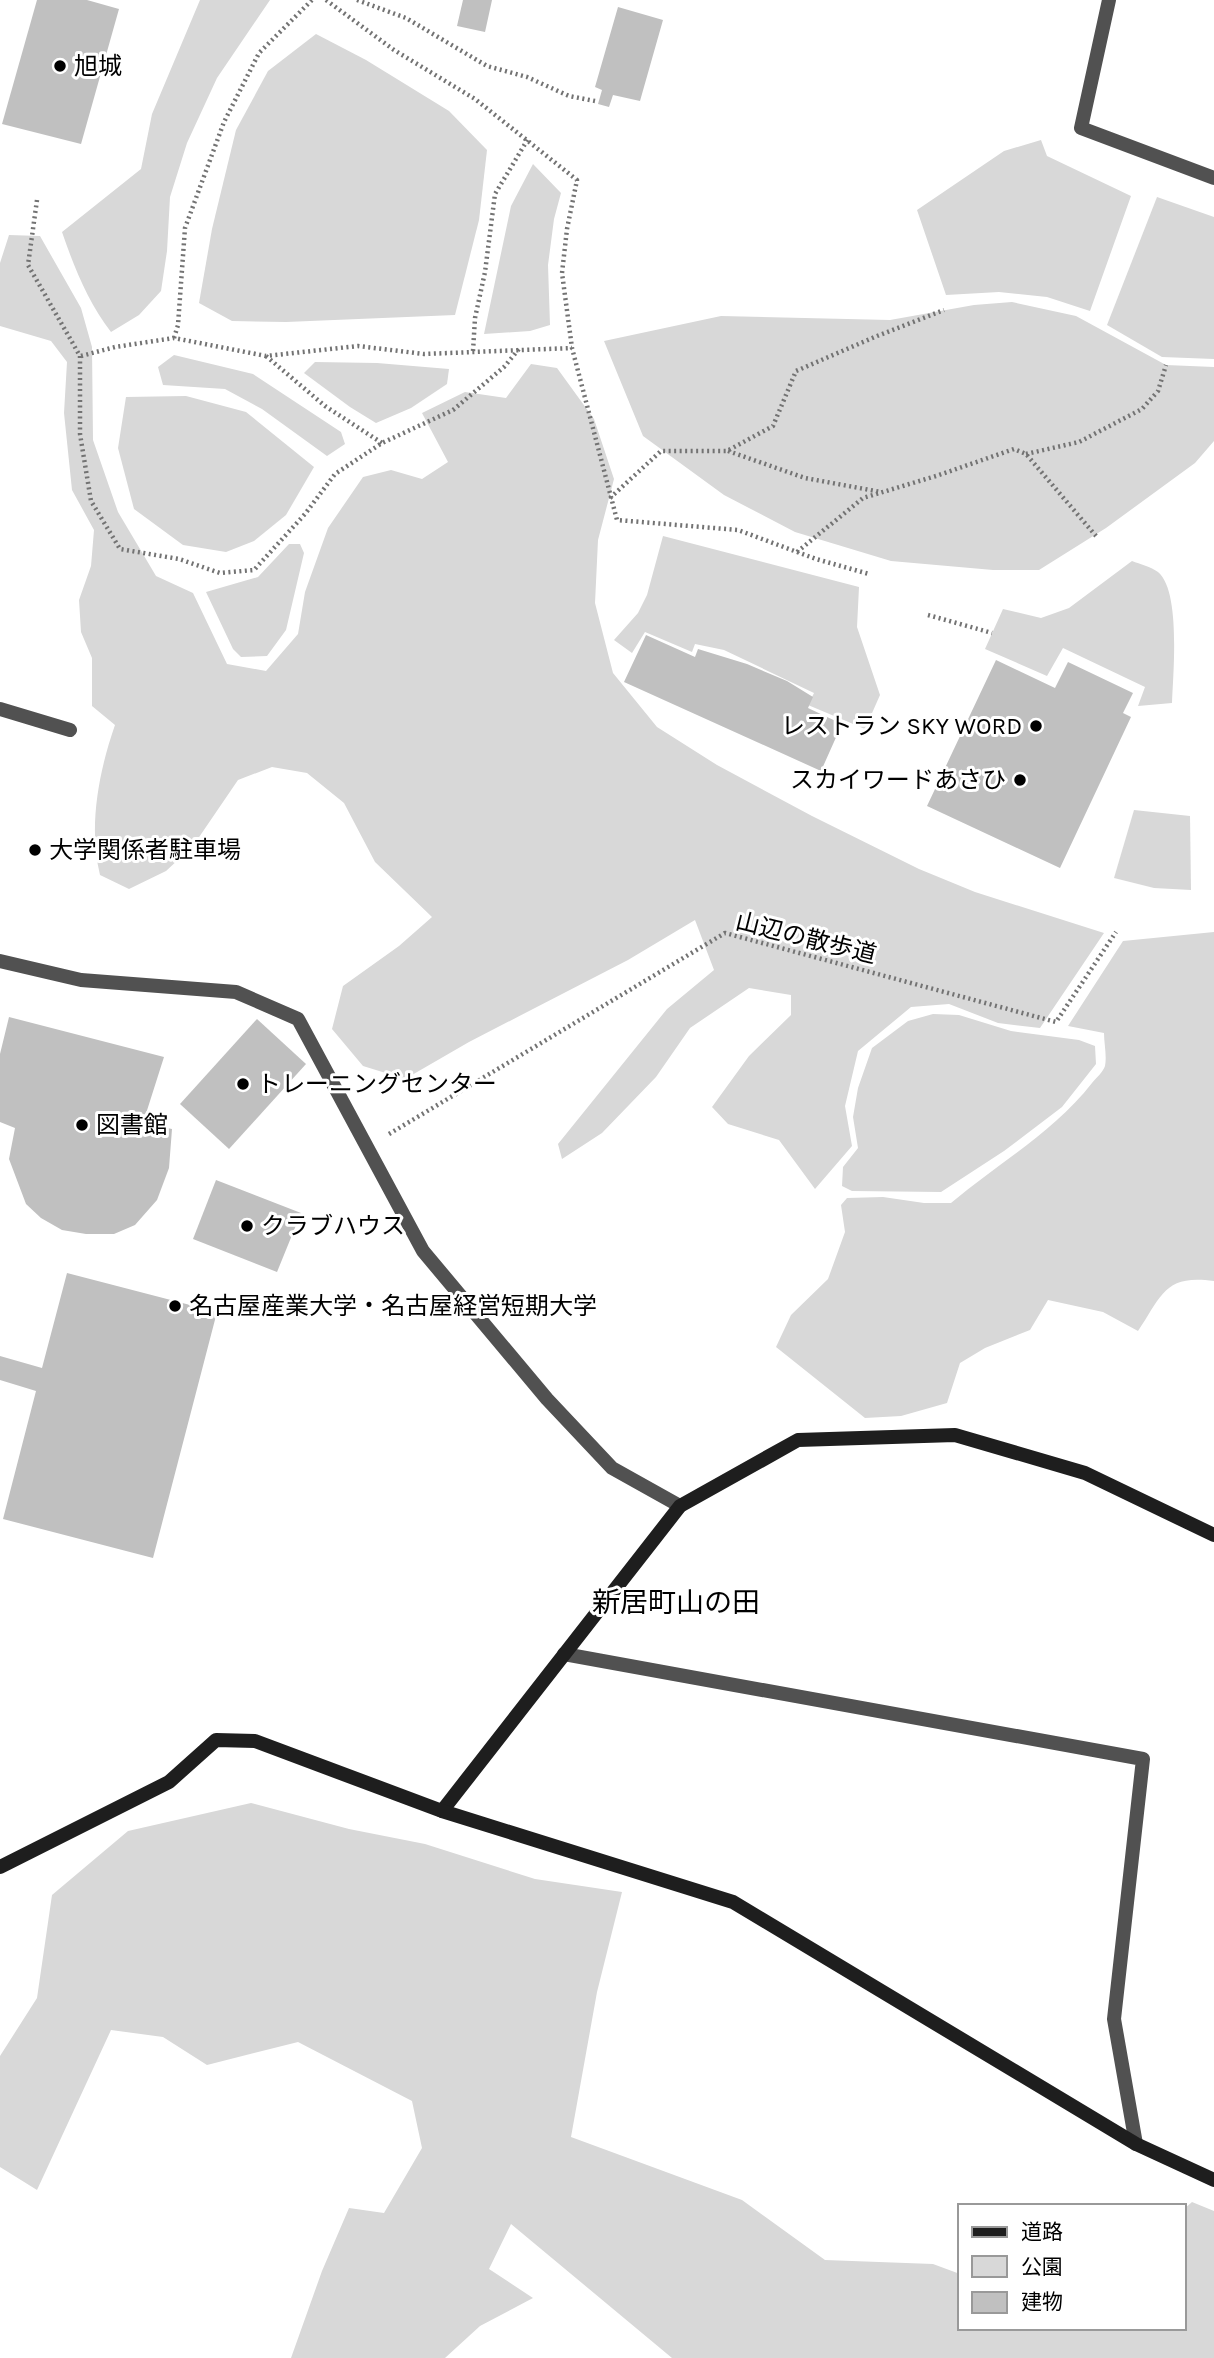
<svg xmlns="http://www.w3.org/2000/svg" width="1214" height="2358" font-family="Karla,'Noto Sans JP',sans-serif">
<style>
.green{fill:#d8d8d8}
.building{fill:#c0c0c0}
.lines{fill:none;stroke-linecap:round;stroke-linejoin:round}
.path{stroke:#737373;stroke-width:4.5;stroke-dasharray:2 3.5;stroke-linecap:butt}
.lane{stroke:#515151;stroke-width:14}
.street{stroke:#515151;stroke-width:14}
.secondary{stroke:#1e1e1e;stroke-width:14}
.poi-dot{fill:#000;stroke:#fff;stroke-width:2.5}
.labels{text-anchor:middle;stroke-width:6;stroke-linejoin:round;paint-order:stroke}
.poi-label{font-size:24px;fill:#000;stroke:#fff;text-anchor:start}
.street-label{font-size:24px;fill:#000;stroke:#fff}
.quarter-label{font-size:28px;fill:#000;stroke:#fff}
</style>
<rect width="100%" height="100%" fill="#fff"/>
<g class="green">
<path d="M200,0H270L217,78L187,143L170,197L167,251L161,291L139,315L111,332C88,302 74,267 62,232L141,169L152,114Z"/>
<polygon points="316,34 366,60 449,111 487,150 479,220 455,315 286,322 232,321 199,303 212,229 236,130 268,71"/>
<polygon points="1041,140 1047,156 1131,196 1090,311 1047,297 999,292 946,295 917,210 1004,151"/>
<polygon points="533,164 561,193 554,219 548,265 550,325 530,331 484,334 511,206"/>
<polygon points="1157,197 1214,217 1214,359 1162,357 1107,325"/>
<path d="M9,235L40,236L81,308L92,347L93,440L118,512L156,576L193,593L227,664L266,671L298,634L305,592L328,528L363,477L391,470L422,479L448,462L422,413L465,392L506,398L531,364L557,368L594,419L614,479L598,540L595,603L613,673L657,727L717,765L812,816L919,869L975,892L1104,933L1040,1028L998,1023L949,1004L911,1007L858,1051L845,1106L852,1146L815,1189L779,1140L728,1124L712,1107L749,1056L791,1015V995L749,988L690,1028L656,1077L602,1133L562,1159L558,1144L667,1009L714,970L695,920L628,960L469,1042L405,1079L363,1066L332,1029L343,986L399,946L432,917L375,862L344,803L307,773L272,767L238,780L193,846L166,871L129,889L100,875C88,826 99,771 115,725L92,706V658L81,632L79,600L91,566L94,530L72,490L64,413L67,362L51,341L0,326V263Z"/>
<polygon points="1012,302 1076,316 1166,365 1214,367 1214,441 1195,463 1106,528 1039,570 993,570 891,561 795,532 724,495 643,436 604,341 721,316 890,320 974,305"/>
<polygon points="174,355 253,374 341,432 345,444 327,456 262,409 225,389 163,385 158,367"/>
<polygon points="315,362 377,363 449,369 447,384 411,408 376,423 350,407 304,373"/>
<polygon points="186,396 246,412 314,467 286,515 254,541 226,552 183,545 134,509 118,448 126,397"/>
<polygon points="663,536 859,587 857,627 880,695 865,729 808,705 814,693 724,650 695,644 692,652 645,632 632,653 614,640 638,613 647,595"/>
<polygon points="289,544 300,544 304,553 286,630 267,656 241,657 233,649 206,592 258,577"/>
<path d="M1132,561C1140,564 1151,567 1158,572C1181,591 1173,674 1172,703L1138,706L1145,687L1063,648L1047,676L985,649L1003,609L1041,618L1069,608Z"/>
<polygon points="1134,810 1190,816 1191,890 1154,888 1114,878"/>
<path d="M1214,932V1281C1165,1274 1162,1295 1138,1331L1103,1312L1048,1300L1030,1330L985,1348L960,1363L947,1403L901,1416L865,1418L776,1347L791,1315L828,1279L845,1232L841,1205L847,1198L883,1197L924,1203H951C998,1163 1053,1133 1092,1083C1096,1078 1103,1072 1105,1066C1107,1056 1104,1043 1104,1033L1068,1026L1123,941Z"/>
<polygon points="933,1014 959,1015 1011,1031 1079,1040 1095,1046 1096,1064 1062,1107 1004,1151 941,1192 852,1191 842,1186 843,1167 858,1148 853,1117 858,1088 872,1048 908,1021"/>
<polygon points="251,1803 349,1829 425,1844 535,1879 622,1892 597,1992 571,2137 742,2200 825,2260 933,2264 960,2274 960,2328 1184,2328 1184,2209 1192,2202 1214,2211 1214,2358 672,2358 511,2224 489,2269 533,2298 480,2326 445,2358 291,2358 322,2271 349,2208 384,2213 422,2148 412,2101 298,2042 207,2065 163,2037 111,2030 37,2190 0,2167 0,2056 37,1998 52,1895 128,1831"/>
</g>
<g class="building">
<polygon points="37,0 87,0 119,9 81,144 2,124"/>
<polygon points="463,0 492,0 485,32 457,26"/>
<polygon points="618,7 663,20 640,101 613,95 609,107 598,104 602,90 595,87"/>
<polygon points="646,635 695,657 698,649 747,664 787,681 813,697 808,708 842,724 821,771 624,682"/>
<polygon points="996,660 1055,688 1068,662 1133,693 1123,713 1131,717 1060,868 927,806"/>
<polygon points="9,1017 164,1057 143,1123 172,1129 169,1168 157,1200 135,1225 114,1234 86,1234 62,1230 41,1218 26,1204 9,1159 15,1128 0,1122 0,1054"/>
<polygon points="257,1019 306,1064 229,1149 180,1104"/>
<polygon points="216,1180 301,1213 277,1272 193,1239"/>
<polygon points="67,1273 217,1312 153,1558 3,1519 36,1391 0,1380 0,1356 42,1368"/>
</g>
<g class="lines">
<g class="path">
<polyline points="326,0 394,50 475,99 577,180 567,229 562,273 572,348 617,520 738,530 816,559 869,574"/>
<polyline points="357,0 406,18 487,66 527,77 569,96 595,101"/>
<polyline points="37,200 28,265 80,356 80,434 91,501 120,549 179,559 220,573 254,570 305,514 335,474 382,443 453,410 504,367 519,349"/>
<polyline points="174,338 178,325 185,228 224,122 259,53 312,0"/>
<polyline points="473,351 475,318 485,272 495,194 528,139"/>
<polyline points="81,356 115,347 174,338 266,356 358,346 424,354 572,348"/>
<polyline points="266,356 325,406 382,443"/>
<polyline points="728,451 805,478 881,492"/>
<polyline points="1026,454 1079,442 1142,409 1158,391 1166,365"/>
<polyline points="610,498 661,451 727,451 773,426 796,371 877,336 944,310"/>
<polyline points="797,552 863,498 936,476 1014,449 1026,454 1096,536"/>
<polyline points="928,615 992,633"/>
<polyline points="389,1134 725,933 1056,1022 1116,932"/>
</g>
<polyline class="lane" points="0,709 70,730"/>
<g class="street">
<polyline points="1109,0 1081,128 1214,178"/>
<polyline points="0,961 81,980 236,992 298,1019 423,1251 547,1399 612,1468 680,1506"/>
<polyline points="564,1654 1143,1759 1114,2019 1136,2144"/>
</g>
<g class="secondary">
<polyline points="442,1811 680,1506 798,1440 955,1435 1085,1473 1214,1535"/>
<polyline points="0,1867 169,1782 216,1740 255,1741 442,1811 733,1902 1136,2144 1214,2180"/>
</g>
</g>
<g class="poi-dot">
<circle cx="60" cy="66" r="7"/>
<circle cx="1036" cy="726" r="7"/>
<circle cx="1020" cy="780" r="7"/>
<circle cx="35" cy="850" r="7"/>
<circle cx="243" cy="1084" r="7"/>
<circle cx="82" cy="1125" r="7"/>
<circle cx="247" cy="1226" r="7"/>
<circle cx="175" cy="1306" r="7"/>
</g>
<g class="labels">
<g class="poi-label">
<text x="74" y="74">旭城</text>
<text x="1022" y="734" text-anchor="end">レストラン SKY WORD</text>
<text x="1006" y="788" text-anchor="end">スカイワードあさひ</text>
<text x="49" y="858">大学関係者駐車場</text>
<text x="257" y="1092">トレーニングセンター</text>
<text x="96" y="1133">図書館</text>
<text x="261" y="1234">クラブハウス</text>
<text x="189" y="1314">名古屋産業大学・名古屋経営短期大学</text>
</g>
<g class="street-label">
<text transform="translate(806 938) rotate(14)" y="8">山辺の散歩道</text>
</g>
<g class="quarter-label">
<text x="676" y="1612">新居町山の田</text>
</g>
</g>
<rect x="958" y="2204" width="228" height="126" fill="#ffffff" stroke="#999999" stroke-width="2"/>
<rect x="972" y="2227" width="35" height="10" fill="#1e1e1e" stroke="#999999" stroke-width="2"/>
<text x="1021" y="2239" font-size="21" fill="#000000">道路</text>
<rect x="972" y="2256" width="35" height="21" fill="#d8d8d8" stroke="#999999" stroke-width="2"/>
<text x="1021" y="2274" font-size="21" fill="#000000">公園</text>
<rect x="972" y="2292" width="35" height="21" fill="#c0c0c0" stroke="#999999" stroke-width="2"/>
<text x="1021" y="2309" font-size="21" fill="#000000">建物</text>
</svg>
